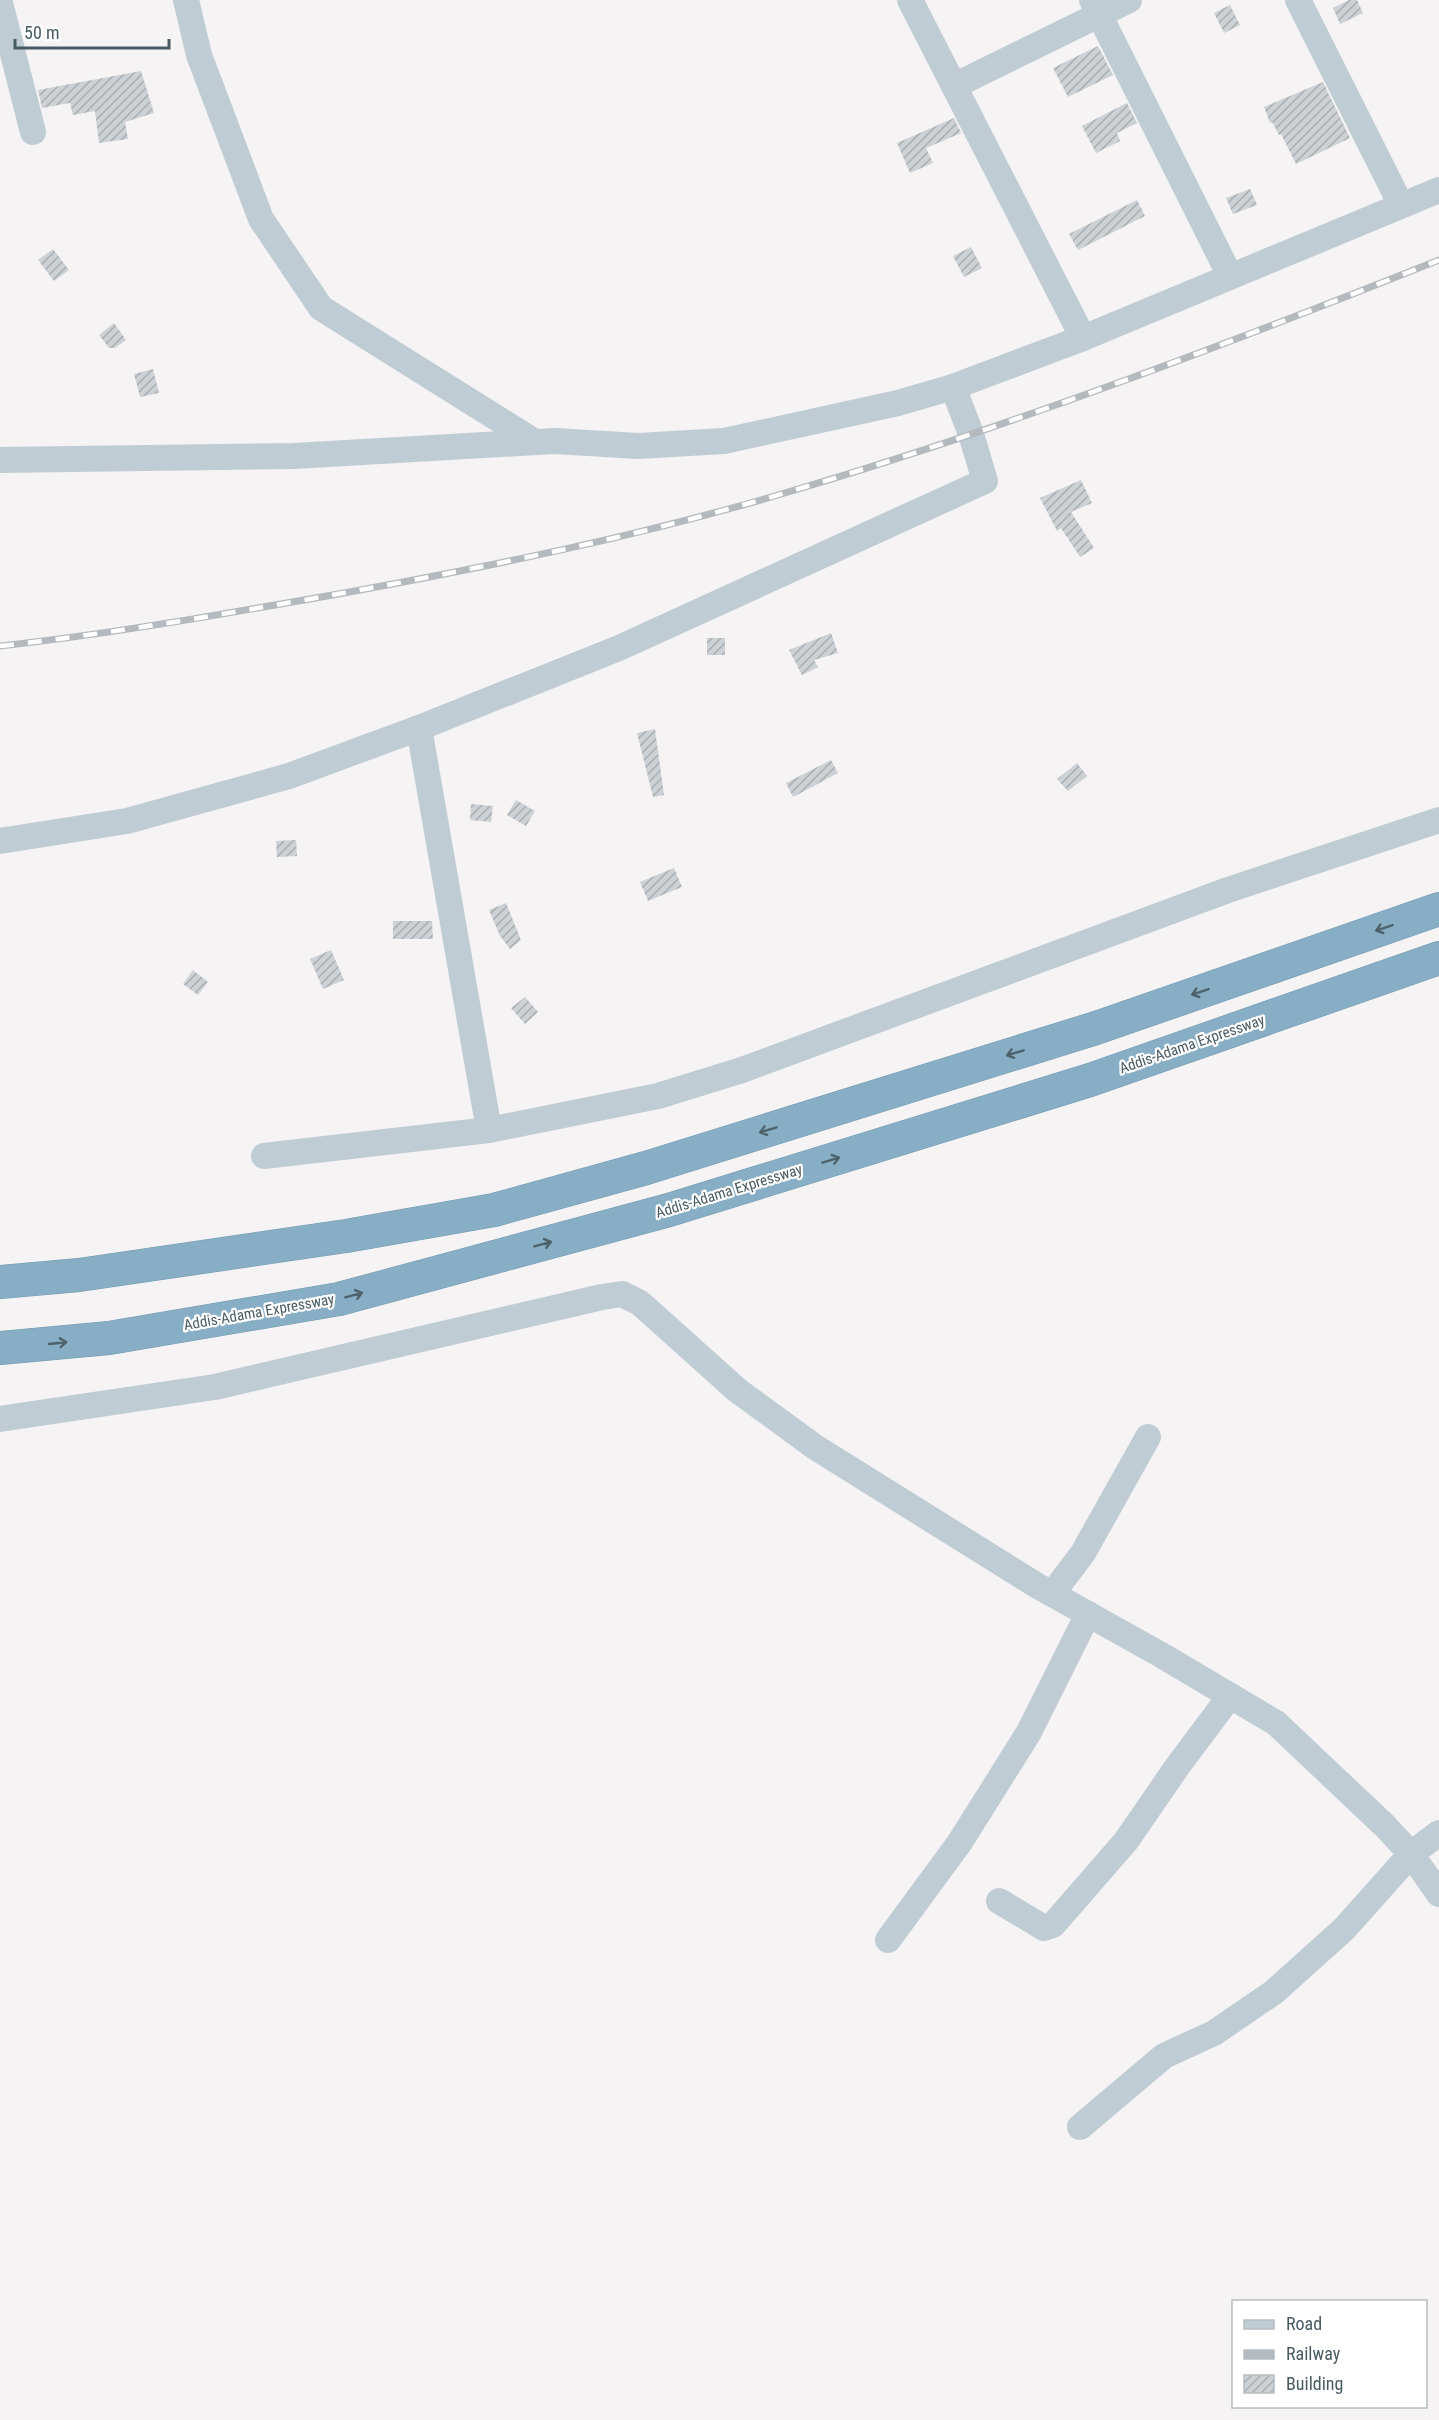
<svg xmlns="http://www.w3.org/2000/svg" width="1439" height="2420" font-family="'Roboto Condensed',sans-serif">
<style>
.building{fill:url(#building-hatch)}
.lines{fill:none;stroke-linecap:round;stroke-linejoin:round}
.highway-casing{stroke:#7299b1;stroke-width:34}
.minor{stroke:#c0ccd3;stroke-width:26}
.highway{stroke:#87aec5;stroke-width:33}
.rail-casing{stroke:#b4b9bd;stroke-width:7}
.rail{stroke:#fff;stroke-width:4.5;stroke-dasharray:14;stroke-linecap:butt}
.oneway{stroke:#4e626c}
.labels{text-anchor:middle;stroke-width:4.5;stroke-linejoin:round;paint-order:stroke}
.street-label{font-size:15px;fill:#485a62;stroke:#fff}
</style>
<defs>
<pattern id="building-hatch" width="6" height="6" patternUnits="userSpaceOnUse" patternTransform="scale(1.5)"><rect width="6" height="6" fill="#cdd1d5"/><path d="M-1 1l2-2M0 6l6-6M5 7l2-2" fill="none" stroke="#a8adb0"/></pattern>
</defs>
<rect width="100%" height="100%" fill="#f5f3f3"/>
<g class="building">
<polygon points="1349,0 1357,0 1363,13 1340,24 1333,8"/>
<polygon points="1230,5 1240,25 1224,33 1214,13"/>
<polygon points="1098,46 1113,75 1068,97 1053,68"/>
<polygon points="141,71 154,113 125,122 128,139 99,143 95,111 73,115 70,103 42,108 38,90"/>
<polygon points="1323,82 1350,138 1296,164 1281,134 1279,135 1272,122 1270,123 1264,107"/>
<polygon points="1127,103 1137,123 1117,133 1120,141 1096,153 1082,126"/>
<polygon points="954,118 961,133 926,148 933,163 910,173 897,143"/>
<polygon points="1250,189 1257,205 1233,214 1226,198"/>
<polygon points="1137,200 1145,216 1078,250 1069,234"/>
<polygon points="971,247 982,268 964,277 953,256"/>
<polygon points="53,249 69,270 54,281 38,260"/>
<polygon points="114,323 126,340 115,348 109,348 99,335"/>
<polygon points="153,369 159,393 140,397 134,374"/>
<polygon points="1081,480 1092,503 1071,512 1094,548 1080,557 1061,528 1057,531 1040,498"/>
<polygon points="831,633 838,653 814,660 818,667 802,675 789,650"/>
<rect x="707" y="638" width="18" height="17"/>
<polygon points="655,729 664,795 653,797 637,733"/>
<polygon points="831,760 838,773 793,797 786,783"/>
<polygon points="1077,763 1087,776 1068,791 1057,779"/>
<polygon points="516,800 535,811 526,826 507,815"/>
<polygon points="471,804 493,806 491,822 470,820"/>
<polygon points="296,840 297,856 277,857 276,841"/>
<polygon points="674,868 682,887 648,901 640,882"/>
<polygon points="506,903 521,940 510,949 500,936 489,910"/>
<polygon points="393,921 432,921 433,939 393,939"/>
<polygon points="331,950 344,980 323,989 310,959"/>
<polygon points="193,970 208,982 198,995 183,984"/>
<polygon points="525,997 538,1012 525,1024 511,1008"/>
</g>
<g class="lines">
<g class="highway-casing">
<g id="highway">
<polyline points="0,1282 79,1275 346,1236 494,1210 646,1168 1096,1028 1439,909"/>
<polyline points="0,1348 109,1338 339,1299 669,1210 1090,1080 1439,958"/>
</g>
</g>
<g class="minor">
<polyline points="186,0 199,55 261,219 321,308 535,442"/>
<polyline points="910,0 1083,338"/>
<polyline points="1092,0 1230,276"/>
<polyline points="1298,0 1401,205"/>
<polyline points="0,3 33,132"/>
<polyline points="954,86 1129,0"/>
<polyline points="0,460 294,456 555,441 638,446 724,441 898,403 953,387 1083,338 1439,190"/>
<polyline points="419,728 489,1130"/>
<polyline points="0,841 127,821 289,776 419,728 619,648 985,481 971,434 953,387"/>
<polyline points="264,1156 489,1130 658,1096 742,1070 1228,890 1439,820"/>
<polyline points="0,1419 215,1387 602,1297 622,1294 640,1303 737,1390 815,1447 1036,1585 1163,1656 1276,1723 1385,1826 1411,1854 1439,1894"/>
<polyline points="1052,1594 1083,1553 1148,1437"/>
<polyline points="999,1901 1044,1928 1053,1925 1126,1841 1177,1767 1230,1696"/>
<polyline points="888,1940 960,1842 1029,1732 1088,1614"/>
<polyline points="1080,2127 1164,2056 1214,2033 1274,1992 1344,1929 1411,1854 1439,1833"/>
</g>
<use href="#highway" class="highway"/>
<g class="rail-casing">
<path id="rail" d="M0,646C109,634 218,615 327,596C482,568 637,537 788,492C1009,427 1225,345 1439,260"/>
</g>
<use href="#rail" class="rail"/>
</g>
<defs><path id="oneway-shaft" d="M-6 0H5M1.5-3L5.5 0L1.5 3" fill="none" stroke-width="1.6" stroke-linecap="round" stroke-linejoin="round" transform="scale(1.5)"/></defs>
<g class="oneway">
<use href="#oneway-shaft" transform="translate(1384 928) rotate(161)"/>
<use href="#oneway-shaft" transform="translate(1200 992) rotate(161)"/>
<use href="#oneway-shaft" transform="translate(1015 1053) rotate(163)"/>
<use href="#oneway-shaft" transform="translate(768 1130) rotate(163)"/>
<use href="#oneway-shaft" transform="translate(831 1160) rotate(-17)"/>
<use href="#oneway-shaft" transform="translate(543 1244) rotate(-15)"/>
<use href="#oneway-shaft" transform="translate(354 1295) rotate(-15)"/>
<use href="#oneway-shaft" transform="translate(58 1343) rotate(-6)"/>
</g>
<g class="labels">
<g class="street-label">
<text transform="translate(1192 1044) rotate(-19)" y="5">Addis-Adama Expressway</text>
<text transform="translate(729 1191) rotate(-17)" y="5">Addis-Adama Expressway</text>
<text transform="translate(259 1312) rotate(-10)" y="5">Addis-Adama Expressway</text>
</g>
</g>
<rect x="1232" y="2300" width="195" height="108" fill="#ffffff" stroke="#b6bdc0" stroke-width="1.5"/>
<rect x="1244" y="2320" width="30" height="9" fill="#c0ccd3" stroke="#b6bdc0" stroke-width="1.5"/>
<text x="1286" y="2330" font-size="18" fill="#485a62">Road</text>
<rect x="1244" y="2350" width="30" height="9" fill="#b4b9bd" stroke="#b6bdc0" stroke-width="1.5"/>
<text x="1286" y="2360" font-size="18" fill="#485a62">Railway</text>
<rect x="1244" y="2375" width="30" height="18" fill="url(#building-hatch)" stroke="#b6bdc0" stroke-width="1.5"/>
<text x="1286" y="2390" font-size="18" fill="#485a62">Building</text>
<path d="M15 39v9h154v-9" fill="none" stroke="#485a62" stroke-width="3"/>
<text x="24" y="39" font-size="18" fill="#485a62" stroke="#ffffff" stroke-width="4.5" paint-order="stroke">50 m</text>
</svg>
